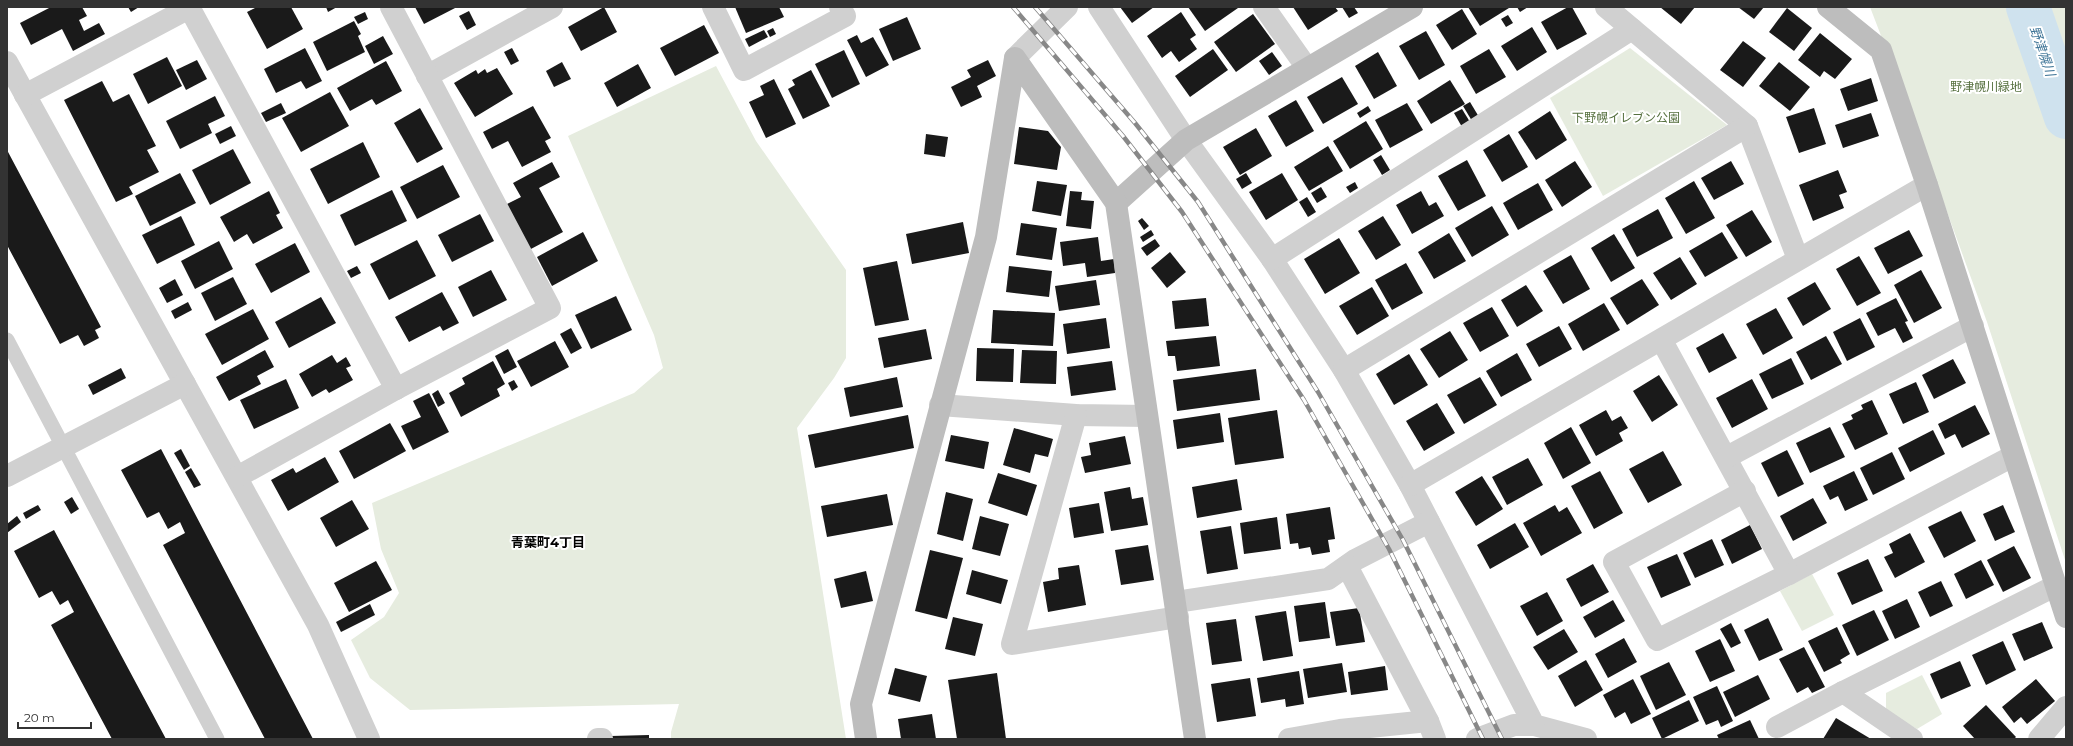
<svg xmlns="http://www.w3.org/2000/svg" width="2073" height="746" font-family="Montserrat,'Noto Sans JP',sans-serif">
<style>
.green{fill:#e6ecdf}
.lines{fill:none;stroke-linecap:round;stroke-linejoin:round}
.river{stroke:#cfe2ee;stroke-width:44}
.building{fill:#1a1a1a}
.lane{stroke:#d0d0d0;stroke-width:15}
.street{stroke:#d0d0d0;stroke-width:22}
.secondary{stroke:#bdbdbd;stroke-width:22}
.rail-casing{stroke:#888;stroke-width:4.5}
.rail{stroke:#fff;stroke-width:3;stroke-dasharray:9;stroke-linecap:butt}
.labels{text-anchor:middle;stroke-width:4;stroke-linejoin:round;paint-order:stroke}
.park-label{font-size:12px;fill:#56703f;stroke:#fff}
.water-label{font-size:13px;font-style:italic;fill:#3f7597;stroke:#fff}
.neighbourhood-label{font-size:13px;font-weight:bold;fill:#000;stroke:#fff}
</style>
<rect width="100%" height="100%" fill="#fff"/>
<g class="green">
<polygon points="1870,7 2066,7 2066,563 1987,322 1921,140"/>
<polygon points="1630,48 1727,125 1603,196 1550,98"/>
<polygon points="716,66 756,141 846,270 846,358 834,378 797,428 846,739 671,739 671,732 679,704 410,710 370,678 351,640 384,617 399,593 381,549 372,503 634,393 663,368 654,335 568,136"/>
<polygon points="1812,574 1834,615 1802,631 1780,591"/>
<polygon points="1922,675 1942,714 1917,729 1886,712 1886,693"/>
</g>
<g class="lines">
<polyline class="river" points="2028,7 2066,117"/>
</g>
<g class="building">
<polygon points="51,7 82,7 87,16 79,20 84,31 99,23 105,34 73,51 62,29 31,45 20,23"/>
<polygon points="128,7 139,7 131,12"/>
<polygon points="257,7 291,7 303,29 267,49 247,12"/>
<polygon points="326,7 337,7 328,12"/>
<polygon points="415,7 457,7 424,24"/>
<polygon points="604,7 617,32 581,51 568,27"/>
<polygon points="735,7 779,7 784,17 746,33"/>
<polygon points="1120,7 1154,7 1132,23"/>
<polygon points="1188,7 1238,7 1238,8 1205,31"/>
<polygon points="1293,7 1335,7 1338,11 1308,30"/>
<polygon points="1342,7 1354,7 1358,13 1349,18"/>
<polygon points="1468,7 1508,7 1509,8 1480,26"/>
<polygon points="1517,7 1528,7 1520,12"/>
<polygon points="1568,7 1572,7 1587,34 1557,50 1541,22"/>
<polygon points="1660,7 1695,7 1681,24"/>
<polygon points="1738,7 1764,7 1754,19"/>
<polygon points="1787,8 1812,28 1794,51 1769,32"/>
<polygon points="1462,9 1477,34 1452,50 1436,25"/>
<polygon points="469,11 476,25 467,30 459,16"/>
<polygon points="365,12 368,19 358,24 354,17"/>
<polygon points="1181,12 1196,35 1190,39 1197,49 1179,62 1171,51 1162,58 1147,36"/>
<polygon points="1253,14 1275,44 1236,72 1214,42"/>
<polygon points="1508,15 1513,23 1506,27 1501,19"/>
<polygon points="907,17 921,49 893,61 879,29"/>
<polygon points="354,21 361,34 358,36 365,52 327,71 313,42"/>
<polygon points="704,25 719,53 675,76 660,48"/>
<polygon points="1532,27 1547,52 1517,71 1501,46"/>
<polygon points="773,28 776,34 770,37 767,31"/>
<polygon points="764,30 768,37 749,47 745,39"/>
<polygon points="1426,31 1445,65 1419,80 1399,46"/>
<polygon points="1820,33 1852,59 1835,79 1824,71 1820,77 1798,60"/>
<polygon points="857,35 861,43 873,37 889,65 866,77 847,40"/>
<polygon points="383,36 393,54 374,64 365,46"/>
<polygon points="1743,41 1766,58 1743,87 1720,70"/>
<polygon points="305,48 322,81 306,89 301,81 276,93 264,69"/>
<polygon points="512,48 519,61 511,65 504,52"/>
<polygon points="1213,49 1228,70 1190,97 1175,76"/>
<polygon points="1489,49 1506,77 1476,94 1460,66"/>
<polygon points="844,50 860,84 832,98 815,64"/>
<polygon points="1272,52 1282,66 1269,75 1259,61"/>
<polygon points="1378,52 1397,86 1374,99 1355,66"/>
<polygon points="167,57 182,86 148,104 133,74"/>
<polygon points="197,60 207,79 186,90 176,70"/>
<polygon points="988,60 996,76 977,86 982,97 961,107 951,87 971,77 967,70"/>
<polygon points="386,61 402,91 376,105 372,99 350,111 337,88"/>
<polygon points="562,62 571,79 554,87 546,71"/>
<polygon points="1779,62 1810,87 1790,111 1759,86"/>
<polygon points="638,64 651,88 617,107 604,83"/>
<polygon points="497,68 513,94 475,117 454,83 476,70 478,74 485,69 487,73"/>
<polygon points="811,70 830,106 803,119 788,89 795,85 792,80"/>
<polygon points="1342,77 1358,104 1323,124 1307,97"/>
<polygon points="1871,78 1878,101 1848,111 1840,89"/>
<polygon points="774,79 796,124 766,138 749,102 764,95 760,86"/>
<polygon points="1450,80 1465,104 1431,124 1417,101"/>
<polygon points="102,81 113,102 129,94 156,146 147,150 159,172 129,187 133,194 116,202 64,100"/>
<polygon points="330,92 349,126 301,152 282,118"/>
<polygon points="215,96 225,116 208,124 212,133 180,149 166,121"/>
<polygon points="1296,100 1314,131 1286,147 1268,116"/>
<polygon points="1470,102 1479,117 1472,121 1463,106"/>
<polygon points="281,103 286,113 266,122 261,113"/>
<polygon points="1407,103 1423,130 1390,148 1375,120"/>
<polygon points="533,106 551,138 545,141 551,152 522,167 508,141 492,149 483,132"/>
<polygon points="1368,106 1371,111 1360,118 1357,113"/>
<polygon points="420,108 443,149 417,163 394,123"/>
<polygon points="1814,108 1826,144 1799,153 1786,117"/>
<polygon points="1462,109 1470,122 1462,127 1454,113"/>
<polygon points="1550,111 1567,140 1536,160 1518,132"/>
<polygon points="1871,113 1879,136 1843,148 1835,125"/>
<polygon points="1366,121 1383,149 1350,169 1333,141"/>
<polygon points="231,126 236,136 220,144 215,134"/>
<polygon points="1019,127 1048,131 1061,147 1057,170 1014,164"/>
<polygon points="1256,128 1272,156 1240,175 1223,147"/>
<polygon points="926,134 948,137 945,157 924,154"/>
<polygon points="1509,134 1528,167 1502,182 1483,150"/>
<polygon points="363,142 380,177 328,204 310,169"/>
<polygon points="1328,146 1343,171 1309,191 1294,167"/>
<polygon points="233,149 251,183 210,205 192,170"/>
<polygon points="7,150 101,327 95,330 99,338 84,346 78,335 60,344 7,245"/>
<polygon points="1381,155 1390,170 1382,175 1373,160"/>
<polygon points="1467,160 1486,196 1458,211 1438,176"/>
<polygon points="1575,161 1592,187 1562,207 1545,180"/>
<polygon points="1731,161 1744,184 1714,200 1701,178"/>
<polygon points="552,162 560,177 539,188 563,232 529,250 505,205 521,197 513,183"/>
<polygon points="443,165 460,197 417,219 400,187"/>
<polygon points="1838,170 1847,192 1839,195 1844,208 1813,221 1799,185"/>
<polygon points="180,173 196,203 150,226 135,196"/>
<polygon points="1246,173 1252,183 1242,189 1236,179"/>
<polygon points="1282,173 1298,200 1266,220 1249,192"/>
<polygon points="1037,181 1067,185 1061,216 1032,211"/>
<polygon points="1694,181 1715,218 1686,234 1665,198"/>
<polygon points="1355,182 1358,188 1350,193 1346,187"/>
<polygon points="1538,183 1553,210 1518,230 1503,203"/>
<polygon points="1321,187 1327,197 1317,203 1311,193"/>
<polygon points="392,190 407,221 355,246 340,215"/>
<polygon points="269,191 280,213 276,215 283,228 253,244 247,234 234,242 220,217"/>
<polygon points="1070,191 1082,192 1081,200 1094,201 1091,229 1066,226"/>
<polygon points="1421,191 1429,206 1436,202 1444,216 1412,234 1396,205"/>
<polygon points="1307,197 1316,212 1308,217 1299,202"/>
<polygon points="1492,206 1509,235 1472,257 1455,228"/>
<polygon points="1658,209 1673,238 1637,257 1622,229"/>
<polygon points="1752,210 1772,242 1746,257 1726,225"/>
<polygon points="480,214 494,241 452,262 438,235"/>
<polygon points="181,216 195,245 157,264 142,235"/>
<polygon points="1383,216 1401,245 1376,260 1358,231"/>
<polygon points="1142,218 1149,226 1144,230 1138,221"/>
<polygon points="963,222 969,253 912,264 906,234"/>
<polygon points="1021,223 1057,228 1052,260 1016,255"/>
<polygon points="1151,230 1154,235 1143,242 1140,237"/>
<polygon points="1909,230 1923,256 1888,274 1874,248"/>
<polygon points="583,232 598,261 552,286 537,257"/>
<polygon points="1722,232 1738,258 1705,277 1689,251"/>
<polygon points="1449,233 1466,261 1434,279 1418,252"/>
<polygon points="1614,234 1635,268 1611,282 1591,248"/>
<polygon points="1098,237 1101,261 1114,259 1115,273 1087,277 1085,263 1063,266 1060,242"/>
<polygon points="1339,238 1360,273 1325,294 1304,259"/>
<polygon points="1155,239 1160,246 1147,256 1141,248"/>
<polygon points="417,240 436,276 389,300 370,264"/>
<polygon points="219,241 233,269 195,289 181,261"/>
<polygon points="295,243 310,272 271,293 255,264"/>
<polygon points="1170,252 1186,272 1167,288 1151,268"/>
<polygon points="1571,255 1590,289 1563,304 1543,271"/>
<polygon points="1859,256 1881,293 1857,306 1836,269"/>
<polygon points="1680,257 1697,284 1671,300 1653,273"/>
<polygon points="897,261 909,320 875,326 863,268"/>
<polygon points="1406,263 1423,293 1392,310 1375,280"/>
<polygon points="357,266 361,273 351,278 347,271"/>
<polygon points="1009,266 1052,271 1049,297 1006,292"/>
<polygon points="491,270 507,300 473,317 458,287"/>
<polygon points="1921,270 1942,308 1914,323 1894,285"/>
<polygon points="233,277 247,304 215,321 201,293"/>
<polygon points="175,279 183,295 167,303 159,288"/>
<polygon points="1642,279 1659,305 1627,325 1610,298"/>
<polygon points="1096,280 1100,305 1059,311 1055,286"/>
<polygon points="1815,282 1831,309 1803,326 1787,298"/>
<polygon points="1526,285 1543,311 1517,327 1501,300"/>
<polygon points="1372,287 1389,316 1357,335 1339,306"/>
<polygon points="442,292 459,323 443,331 440,326 409,342 395,317"/>
<polygon points="616,296 632,330 591,349 575,315"/>
<polygon points="321,297 336,323 289,348 275,322"/>
<polygon points="1206,298 1209,326 1175,329 1172,301"/>
<polygon points="1896,298 1908,321 1905,322 1913,338 1903,343 1895,328 1878,336 1866,313"/>
<polygon points="188,302 192,310 175,319 171,311"/>
<polygon points="1604,303 1620,330 1583,351 1568,324"/>
<polygon points="1492,307 1509,336 1480,352 1463,323"/>
<polygon points="1776,308 1793,338 1763,355 1746,324"/>
<polygon points="253,309 269,339 222,365 205,334"/>
<polygon points="993,310 1055,313 1053,346 991,343"/>
<polygon points="1106,318 1110,348 1067,354 1063,324"/>
<polygon points="1860,318 1875,347 1847,361 1833,332"/>
<polygon points="1559,326 1572,349 1539,367 1526,344"/>
<polygon points="571,328 582,348 571,354 560,334"/>
<polygon points="926,329 932,359 884,368 878,338"/>
<polygon points="1450,331 1468,360 1439,378 1420,349"/>
<polygon points="1723,333 1737,358 1709,373 1696,348"/>
<polygon points="1216,336 1220,366 1177,371 1175,356 1168,356 1166,341"/>
<polygon points="1826,336 1842,364 1811,380 1796,352"/>
<polygon points="555,341 569,367 531,387 517,361"/>
<polygon points="977,348 1014,349 1013,382 976,381"/>
<polygon points="508,349 517,367 504,374 495,356"/>
<polygon points="265,350 274,367 257,376 261,384 229,401 216,377"/>
<polygon points="1022,350 1057,351 1056,384 1020,383"/>
<polygon points="1517,353 1532,380 1501,397 1486,371"/>
<polygon points="1409,354 1428,385 1394,405 1376,374"/>
<polygon points="332,355 337,363 346,357 351,366 346,368 353,380 329,393 326,389 312,397 299,374"/>
<polygon points="1791,358 1804,384 1772,399 1759,374"/>
<polygon points="1953,359 1966,383 1934,399 1922,375"/>
<polygon points="493,361 505,384 497,389 500,396 461,417 449,393 465,384 462,378"/>
<polygon points="1112,361 1116,390 1071,396 1067,367"/>
<polygon points="121,368 126,378 93,395 88,385"/>
<polygon points="1256,369 1260,400 1177,411 1173,380"/>
<polygon points="1659,375 1678,405 1652,422 1633,391"/>
<polygon points="897,377 903,407 850,417 844,388"/>
<polygon points="1480,377 1497,405 1464,424 1447,395"/>
<polygon points="286,379 299,408 254,429 240,400"/>
<polygon points="1752,379 1768,409 1732,428 1716,398"/>
<polygon points="514,380 518,387 512,391 508,383"/>
<polygon points="1916,382 1929,412 1903,424 1889,394"/>
<polygon points="438,390 445,403 438,407 432,394"/>
<polygon points="429,393 449,432 413,450 401,426 421,417 413,401"/>
<polygon points="1872,400 1888,434 1855,450 1842,424 1853,419 1851,415 1863,409 1861,405"/>
<polygon points="1437,403 1455,433 1424,451 1406,421"/>
<polygon points="1975,405 1990,434 1962,448 1955,434 1945,439 1938,424"/>
<polygon points="1277,410 1284,458 1235,465 1228,418"/>
<polygon points="1606,410 1612,421 1621,416 1628,428 1619,433 1623,441 1596,456 1579,425"/>
<polygon points="1220,413 1224,442 1177,449 1173,420"/>
<polygon points="908,415 914,448 815,468 808,435"/>
<polygon points="390,423 406,451 354,479 339,451"/>
<polygon points="1571,427 1591,463 1563,479 1544,443"/>
<polygon points="1830,427 1845,457 1810,473 1796,443"/>
<polygon points="1014,428 1053,439 1048,457 1035,454 1030,473 1003,465"/>
<polygon points="1933,430 1945,454 1910,472 1898,448"/>
<polygon points="951,435 989,442 984,469 945,461"/>
<polygon points="1125,436 1131,464 1085,473 1081,457 1091,455 1089,443"/>
<polygon points="161,449 313,739 265,739 163,545 185,533 180,522 168,529 159,512 147,518 121,470"/>
<polygon points="181,449 190,466 184,470 174,453"/>
<polygon points="1787,450 1804,484 1778,497 1761,463"/>
<polygon points="1663,451 1682,485 1648,503 1629,469"/>
<polygon points="1892,452 1905,479 1873,495 1860,468"/>
<polygon points="325,457 339,482 288,511 271,480 293,468 296,473"/>
<polygon points="1528,458 1543,485 1507,505 1492,477"/>
<polygon points="191,468 201,485 194,488 185,472"/>
<polygon points="1600,471 1623,513 1594,529 1571,486"/>
<polygon points="1854,471 1868,500 1845,511 1838,496 1830,500 1823,486"/>
<polygon points="998,473 1037,485 1027,516 988,503"/>
<polygon points="1482,476 1503,509 1476,526 1455,492"/>
<polygon points="1237,479 1242,510 1197,518 1192,487"/>
<polygon points="1130,487 1132,499 1143,497 1148,525 1111,531 1104,492"/>
<polygon points="946,492 973,499 963,541 937,534"/>
<polygon points="887,494 893,525 827,537 821,506"/>
<polygon points="72,497 79,509 71,514 64,502"/>
<polygon points="1813,498 1827,523 1793,541 1780,516"/>
<polygon points="352,500 369,529 336,547 320,518"/>
<polygon points="1099,503 1104,533 1074,538 1069,508"/>
<polygon points="38,505 41,510 26,519 23,513"/>
<polygon points="1555,505 1559,512 1567,507 1582,533 1541,556 1523,523"/>
<polygon points="2003,505 2015,532 1995,541 1983,514"/>
<polygon points="1330,507 1335,539 1328,540 1330,552 1312,555 1310,547 1299,549 1298,543 1290,544 1286,514"/>
<polygon points="1961,511 1976,541 1944,558 1928,527"/>
<polygon points="17,516 21,522 7,533 7,524"/>
<polygon points="980,516 1009,524 1000,556 972,549"/>
<polygon points="1277,517 1281,549 1244,554 1240,523"/>
<polygon points="1515,523 1529,547 1490,569 1477,545"/>
<polygon points="1750,525 1762,549 1732,564 1721,540"/>
<polygon points="1231,526 1238,569 1207,574 1200,531"/>
<polygon points="54,530 166,739 112,739 51,625 74,612 68,600 60,605 52,591 39,598 14,551"/>
<polygon points="1910,533 1925,562 1895,578 1884,557 1893,553 1889,544"/>
<polygon points="1712,539 1724,565 1695,578 1683,553"/>
<polygon points="1148,545 1154,580 1121,585 1115,550"/>
<polygon points="2014,546 2031,578 2003,592 1987,560"/>
<polygon points="930,550 963,558 947,619 915,611"/>
<polygon points="1677,554 1691,585 1661,598 1647,567"/>
<polygon points="1868,559 1883,591 1852,605 1837,573"/>
<polygon points="1981,560 1994,585 1966,599 1954,574"/>
<polygon points="376,561 392,590 349,612 334,583"/>
<polygon points="1593,564 1609,592 1581,607 1566,579"/>
<polygon points="1079,565 1086,605 1048,612 1043,582 1059,579 1058,568"/>
<polygon points="972,570 1008,580 1001,604 966,594"/>
<polygon points="866,571 873,601 841,608 834,579"/>
<polygon points="1941,581 1953,606 1930,617 1918,592"/>
<polygon points="1547,592 1563,621 1537,636 1520,606"/>
<polygon points="1907,599 1920,627 1895,639 1882,611"/>
<polygon points="1613,600 1625,621 1595,638 1583,617"/>
<polygon points="1325,602 1330,638 1299,642 1294,606"/>
<polygon points="370,604 375,615 341,632 336,622"/>
<polygon points="1359,608 1365,642 1336,646 1330,612"/>
<polygon points="1874,610 1889,640 1857,656 1842,625"/>
<polygon points="1286,611 1293,656 1263,661 1255,616"/>
<polygon points="953,617 983,624 975,656 945,649"/>
<polygon points="1768,618 1783,650 1759,661 1744,630"/>
<polygon points="1236,619 1242,661 1212,665 1206,623"/>
<polygon points="2042,622 2053,648 2024,661 2012,634"/>
<polygon points="1731,623 1741,643 1731,648 1720,629"/>
<polygon points="1837,627 1850,654 1840,660 1842,663 1824,672 1808,641"/>
<polygon points="1564,629 1578,652 1548,670 1533,647"/>
<polygon points="1624,638 1637,662 1608,678 1595,654"/>
<polygon points="1720,639 1735,671 1710,682 1695,651"/>
<polygon points="2003,641 2016,670 1986,685 1972,655"/>
<polygon points="1804,647 1825,687 1812,693 1808,687 1797,693 1779,659"/>
<polygon points="1586,660 1603,690 1575,707 1558,676"/>
<polygon points="1960,661 1971,686 1941,699 1930,674"/>
<polygon points="1669,662 1686,695 1656,710 1640,676"/>
<polygon points="1342,663 1347,692 1308,698 1303,669"/>
<polygon points="1385,666 1388,690 1351,695 1348,672"/>
<polygon points="895,668 927,676 920,702 888,694"/>
<polygon points="1299,671 1304,704 1286,707 1285,699 1261,703 1257,678"/>
<polygon points="997,673 1006,739 957,739 948,680"/>
<polygon points="1758,675 1770,699 1735,717 1723,692"/>
<polygon points="1250,678 1256,716 1217,722 1211,684"/>
<polygon points="1633,679 1651,714 1631,724 1625,712 1615,718 1603,695"/>
<polygon points="2036,679 2055,701 2027,724 2021,717 2014,723 2002,707"/>
<polygon points="1717,686 1733,721 1721,727 1718,720 1706,725 1693,697"/>
<polygon points="1689,700 1699,721 1662,739 1652,718"/>
<polygon points="1986,705 2016,737 2014,739 1975,739 1963,726"/>
<polygon points="932,714 936,739 901,739 898,719"/>
<polygon points="1836,718 1871,739 1823,739"/>
<polygon points="1750,720 1759,739 1719,739 1717,735"/>
<polygon points="649,735 649,739 611,739 611,736"/>
</g>
<g class="lines">
<polyline class="lane" points="7,340 217,739"/>
<g class="street">
<polyline points="189,7 396,389"/>
<polyline points="713,7 744,70 845,16 840,7"/>
<polyline points="1099,7 1186,140 1272,259 1344,370 1410,485 1534,725 1586,739"/>
<polyline points="1264,7 1307,68"/>
<polyline points="1606,7 1747,126 1798,259"/>
<polyline points="1015,58 1067,7"/>
<polyline points="7,62 318,625 369,739"/>
<polyline points="427,76 552,7"/>
<polyline points="25,95 191,7"/>
<polyline points="1272,259 1632,29"/>
<polyline points="1662,341 1789,574 2013,456"/>
<polyline points="1344,370 1747,126"/>
<polyline points="940,405 1076,415 1147,416"/>
<polyline points="1076,415 1012,644 1178,617"/>
<polyline points="1727,457 1973,326"/>
<polyline points="7,476 185,384"/>
<polyline points="237,477 396,389 550,308 391,7"/>
<polyline points="1410,485 1927,185"/>
<polyline points="1745,491 1614,562 1657,640 1789,574"/>
<polyline points="1176,602 1328,579 1355,560 1429,522"/>
<polyline points="1843,692 1912,739"/>
<polyline points="1428,721 1435,739"/>
<polyline points="1777,727 1843,692 2055,586"/>
<polyline points="598,739 602,739"/>
<polyline points="1289,739 1340,730 1428,721 1347,566"/>
<polyline points="1477,739 1514,725 1534,725"/>
<polyline points="2039,739 2066,707"/>
</g>
<g class="secondary">
<polyline points="1828,7 1881,50 1927,185 2066,617"/>
<polyline points="1116,203 1186,140 1412,7"/>
<polyline points="866,739 861,704 986,237 1015,58 1116,203 1195,739"/>
</g>
<g class="rail-casing">
<g id="rail">
<polyline points="1013,7 1123,136 1182,212 1304,400 1389,549 1483,739"/>
<polyline points="1035,7 1135,123 1198,202 1318,392 1403,540 1502,739"/>
</g>
</g>
<use href="#rail" class="rail"/>
</g>
<g class="labels">
<g class="park-label">
<text x="1986" y="91">野津幌川緑地</text>
<text x="1626" y="122">下野幌イレブン公園</text>
</g>
<g class="water-label">
<text transform="translate(2043 51) rotate(71)" y="5">野津幌川</text>
</g>
<g class="neighbourhood-label">
<text x="548" y="547">青葉町4丁目</text>
</g>
</g>
<rect width="2073" height="746" fill="none" stroke="#333333" stroke-width="16"/>
<path d="M18 722v6h73v-6" fill="none" stroke="#333333" stroke-width="2"/>
<text x="24" y="722" font-size="12" fill="#333333" stroke="#ffffff" stroke-width="3" paint-order="stroke">20 m</text>
</svg>
